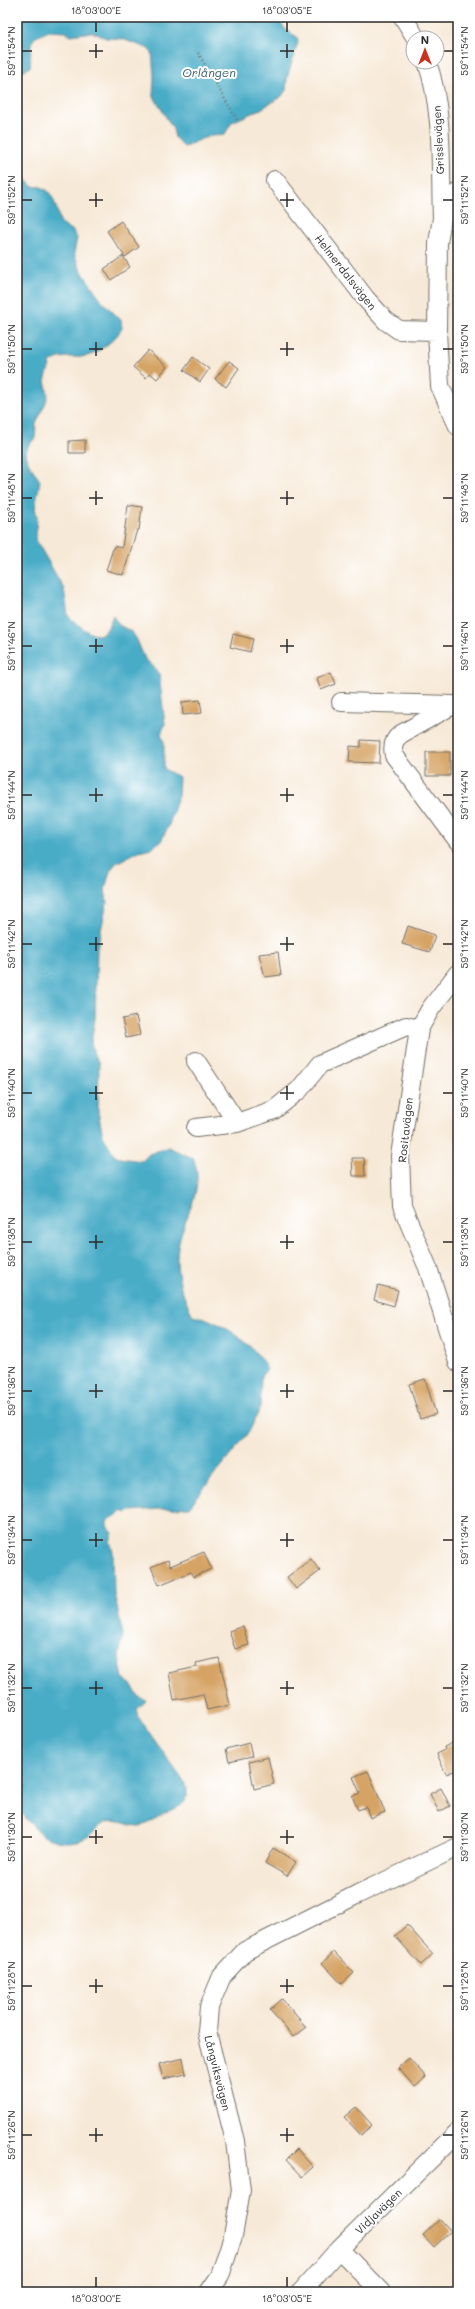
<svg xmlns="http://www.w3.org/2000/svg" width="475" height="2309" viewBox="0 0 475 2309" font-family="Mali,sans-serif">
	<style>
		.water { fill: #48acc7; stroke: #3a6c79 }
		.building { fill: #d5a364 }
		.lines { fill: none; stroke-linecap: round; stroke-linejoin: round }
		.minor-casing { stroke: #726e67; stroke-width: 20 }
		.path { stroke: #726e67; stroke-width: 2.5; stroke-dasharray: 1 3; stroke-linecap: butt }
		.minor { stroke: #fff; stroke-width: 18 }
		.ticks { fill: none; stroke: #2b2b2b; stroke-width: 1.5 }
		.labels { text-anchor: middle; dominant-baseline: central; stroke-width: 4; stroke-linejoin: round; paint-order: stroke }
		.street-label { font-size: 11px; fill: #2b2b2b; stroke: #fff }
		.water-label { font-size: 12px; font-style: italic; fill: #375f69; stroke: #fff }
		.neatline { fill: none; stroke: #2b2b2b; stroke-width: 1.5 }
		.ticks-label { font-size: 10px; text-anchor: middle; fill: #2b2b2b }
	</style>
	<rect width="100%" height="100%" fill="#fff"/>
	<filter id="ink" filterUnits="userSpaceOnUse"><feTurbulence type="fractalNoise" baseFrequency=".025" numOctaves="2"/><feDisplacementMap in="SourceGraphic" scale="8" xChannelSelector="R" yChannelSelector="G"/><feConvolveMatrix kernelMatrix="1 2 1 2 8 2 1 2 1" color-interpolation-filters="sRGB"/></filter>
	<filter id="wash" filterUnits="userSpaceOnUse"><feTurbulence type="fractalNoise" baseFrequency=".012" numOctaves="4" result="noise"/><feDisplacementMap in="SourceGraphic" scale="16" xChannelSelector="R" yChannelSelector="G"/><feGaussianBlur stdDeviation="0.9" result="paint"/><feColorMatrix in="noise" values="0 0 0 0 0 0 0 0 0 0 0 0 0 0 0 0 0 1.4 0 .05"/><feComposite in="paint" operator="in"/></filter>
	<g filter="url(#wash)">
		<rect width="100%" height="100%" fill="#f7e9d7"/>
		<path class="water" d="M17,17H276L286,30L297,37L298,42L287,78L286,90L282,96L261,109L232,122L225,134L208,136L184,147L175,138L173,129L153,95L154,76L152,53L147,48L122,39L106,38L92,32L71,35L65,32L49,31L34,38L31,45L30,67L17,74Z
			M17,162L24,172V178L33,187C54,183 56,210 61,224L72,230L77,238L74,253L80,269L102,301L121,320L122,328C118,338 97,354 87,356C74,359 62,354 51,362L45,381L48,394L46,402L36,424L35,438L28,446L26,453L28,462L40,481L35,508L37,516L36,540L64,589L68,616C76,622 93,641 104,633C108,629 111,621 113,616L119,625L132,632L137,640L145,659L154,667L159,675L165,724L161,734L164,742V769L179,777L178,796L169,825L161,841L151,848L139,851L116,863L110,871L105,889L107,903L97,948L95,1019L91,1042L94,1055L99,1063L98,1112L103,1136L116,1157L120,1158L142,1161L149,1154L168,1147L193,1158C206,1188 185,1214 179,1242C173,1268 181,1293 193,1316C198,1318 202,1316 207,1319C230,1328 257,1347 267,1370L261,1376L260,1409L249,1432L189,1507L130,1511L127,1514L123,1511L107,1521V1526L113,1533L110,1541L113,1552L114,1593L123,1635L119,1656L123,1679L132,1685L138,1696L146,1701L137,1709L139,1718L184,1782C195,1806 175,1807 160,1816C153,1820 147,1826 138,1826C128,1826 119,1819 108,1822C99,1824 96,1832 89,1836C76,1845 54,1843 42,1835C37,1831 21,1813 17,1807Z"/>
		<g id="blocks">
			<path class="building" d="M121,221L139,247L125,257L107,231Z
				M123,256L130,267L111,280L104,269Z
				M148,350L167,367L157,379L150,373L146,378L133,367Z
				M193,357L209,369L200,382L184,370Z
				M229,361L239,368L226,387L215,379Z
				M85,440V453H69V441Z
				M128,505L142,507L139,530H137L123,575L106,570L114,546L122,548Z
				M233,634L253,639L250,652L230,647Z
				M331,672L336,684L321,690L317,678Z
				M200,700L202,713L183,715L182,702Z
				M361,740L380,741L379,763L349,762L350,746L361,747Z
				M426,752H450V776H426Z
				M408,926L435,935L430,952L402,944Z
				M278,952L281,975L265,977L259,954Z
				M136,1016L140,1035L126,1038L122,1019Z
				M352,1158H364L365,1176H353Z
				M378,1285L398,1290L394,1306L374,1300Z
				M425,1379L436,1414L420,1419L409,1384Z
				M204,1552L211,1569L193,1577L191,1572L159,1585L151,1567L168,1560L170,1566Z
				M311,1559L320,1571L296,1589L287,1577Z
				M243,1626L249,1645L235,1649L229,1631Z
				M219,1658L230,1705L207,1710L203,1694L174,1700L169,1673L197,1667L196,1663Z
				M458,1740V1780L454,1771L446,1774L437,1754L445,1750L444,1747Z
				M249,1743L252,1757L229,1762L226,1749Z
				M268,1757L274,1784L254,1789L249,1762Z
				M368,1771L385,1812L370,1818L366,1807L358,1810L352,1796L360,1793L353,1777Z
				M441,1788L450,1806L439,1812L430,1794Z
				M273,1848L296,1862L287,1876L265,1863Z
				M407,1925L433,1954L421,1965L395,1936Z
				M334,1952L354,1973L342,1984L322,1963Z
				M282,1999L306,2027L293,2037L270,2010Z
				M183,2058L186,2074L163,2079L159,2064Z
				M409,2058L426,2077L415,2087L398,2068Z
				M356,2107L372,2125L361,2135L344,2117Z
				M297,2149L313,2167L302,2177L286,2160Z
				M440,2219L451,2231L434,2247L423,2235Z"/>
		</g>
	</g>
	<g filter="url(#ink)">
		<use href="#blocks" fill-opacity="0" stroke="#726e67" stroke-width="1"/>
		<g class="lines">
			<g class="minor-casing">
				<path id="minor" d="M403,17L416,38
					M427,62C444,111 440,167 442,218
					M275,180L366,299L386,321L399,330L437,331
					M458,192L442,218L438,243L437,331L440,386L458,426
					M341,702L453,705
					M453,705L401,734C393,740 392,746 394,755L458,841
					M458,973L431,1008L419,1029L400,1156L402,1206L428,1268L458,1362
					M196,1061L237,1123
					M196,1128L237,1123L274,1110L299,1090L320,1064L406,1026L419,1029
					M339,2249L381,2292
					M209,2292L220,2276L233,2236L241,2190L235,2141L207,2032L209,2007L222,1976L245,1951L358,1894L458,1847
					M301,2292L339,2249L458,2132"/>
			</g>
			<path class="path" d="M198,53L237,120"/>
			<use href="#minor" class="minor"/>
		</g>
	</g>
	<path class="ticks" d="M96,22V32M287,22V32M96,44V58M287,44V58M22,51H32M89,51H103M280,51H294M443,51H453M96,193V207M287,193V207M22,200H32M89,200H103M280,200H294M443,200H453M96,342V356M287,342V356M22,349H32M89,349H103M280,349H294M443,349H453M96,491V505M287,491V505M22,498H32M89,498H103M280,498H294M443,498H453M96,639V653M287,639V653M22,646H32M89,646H103M280,646H294M443,646H453M96,788V802M287,788V802M22,795H32M89,795H103M280,795H294M443,795H453M96,937V951M287,937V951M22,944H32M89,944H103M280,944H294M443,944H453M96,1086V1100M287,1086V1100M22,1093H32M89,1093H103M280,1093H294M443,1093H453M96,1235V1249M287,1235V1249M22,1242H32M89,1242H103M280,1242H294M443,1242H453M96,1384V1398M287,1384V1398M22,1391H32M89,1391H103M280,1391H294M443,1391H453M96,1533V1547M287,1533V1547M22,1540H32M89,1540H103M280,1540H294M443,1540H453M96,1681V1695M287,1681V1695M22,1688H32M89,1688H103M280,1688H294M443,1688H453M96,1830V1844M287,1830V1844M22,1837H32M89,1837H103M280,1837H294M443,1837H453M96,1979V1993M287,1979V1993M22,1986H32M89,1986H103M280,1986H294M443,1986H453M96,2128V2142M287,2128V2142M22,2135H32M89,2135H103M280,2135H294M443,2135H453M96,2277V2287M287,2277V2287"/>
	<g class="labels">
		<g class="street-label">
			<text transform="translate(438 140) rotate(-93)">Grisslevägen</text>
			<text transform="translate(346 272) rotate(52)">Helmerdalsvägen</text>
			<text transform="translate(405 1130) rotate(-84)">Rositavägen</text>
			<text transform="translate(218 2073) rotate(76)">Långviksvägen</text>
			<text transform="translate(378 2211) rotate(-44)">Vidjavägen</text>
		</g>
		<g class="water-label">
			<text x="209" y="72">Orlången</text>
		</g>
	</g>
	<rect width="475" height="2309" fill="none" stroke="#fff" stroke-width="44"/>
	<g transform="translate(425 50)"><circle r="19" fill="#ffffff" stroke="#aaaaaa"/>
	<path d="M0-3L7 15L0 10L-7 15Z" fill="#c8321e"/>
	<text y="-6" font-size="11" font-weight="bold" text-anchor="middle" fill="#2b2b2b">N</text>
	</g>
	<rect x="22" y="22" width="431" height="2265" class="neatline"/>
	<g class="ticks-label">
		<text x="96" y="14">18°03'00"E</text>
		<text x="287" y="14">18°03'05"E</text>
		<text transform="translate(11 51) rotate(-90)" y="4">59°11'54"N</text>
		<text transform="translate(464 51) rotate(-90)" y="4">59°11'54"N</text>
		<text transform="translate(11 200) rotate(-90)" y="4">59°11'52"N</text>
		<text transform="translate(464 200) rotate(-90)" y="4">59°11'52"N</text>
		<text transform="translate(11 349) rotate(-90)" y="4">59°11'50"N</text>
		<text transform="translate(464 349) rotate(-90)" y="4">59°11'50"N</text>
		<text transform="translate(11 498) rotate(-90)" y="4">59°11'48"N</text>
		<text transform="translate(464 498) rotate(-90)" y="4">59°11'48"N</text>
		<text transform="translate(11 646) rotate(-90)" y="4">59°11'46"N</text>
		<text transform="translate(464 646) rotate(-90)" y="4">59°11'46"N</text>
		<text transform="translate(11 795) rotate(-90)" y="4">59°11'44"N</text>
		<text transform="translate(464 795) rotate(-90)" y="4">59°11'44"N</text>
		<text transform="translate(11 944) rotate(-90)" y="4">59°11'42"N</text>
		<text transform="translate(464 944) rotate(-90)" y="4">59°11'42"N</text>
		<text transform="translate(11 1093) rotate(-90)" y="4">59°11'40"N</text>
		<text transform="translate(464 1093) rotate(-90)" y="4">59°11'40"N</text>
		<text transform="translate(11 1242) rotate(-90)" y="4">59°11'38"N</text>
		<text transform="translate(464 1242) rotate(-90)" y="4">59°11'38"N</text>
		<text transform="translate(11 1391) rotate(-90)" y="4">59°11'36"N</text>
		<text transform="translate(464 1391) rotate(-90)" y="4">59°11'36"N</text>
		<text transform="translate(11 1540) rotate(-90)" y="4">59°11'34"N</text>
		<text transform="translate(464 1540) rotate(-90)" y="4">59°11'34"N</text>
		<text transform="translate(11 1688) rotate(-90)" y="4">59°11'32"N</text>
		<text transform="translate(464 1688) rotate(-90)" y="4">59°11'32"N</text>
		<text transform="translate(11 1837) rotate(-90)" y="4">59°11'30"N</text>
		<text transform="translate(464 1837) rotate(-90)" y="4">59°11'30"N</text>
		<text transform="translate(11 1986) rotate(-90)" y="4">59°11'28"N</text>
		<text transform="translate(464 1986) rotate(-90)" y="4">59°11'28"N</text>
		<text transform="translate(11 2135) rotate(-90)" y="4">59°11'26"N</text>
		<text transform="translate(464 2135) rotate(-90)" y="4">59°11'26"N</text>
		<text x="96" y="2302">18°03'00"E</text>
		<text x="287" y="2302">18°03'05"E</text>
	</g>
</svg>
